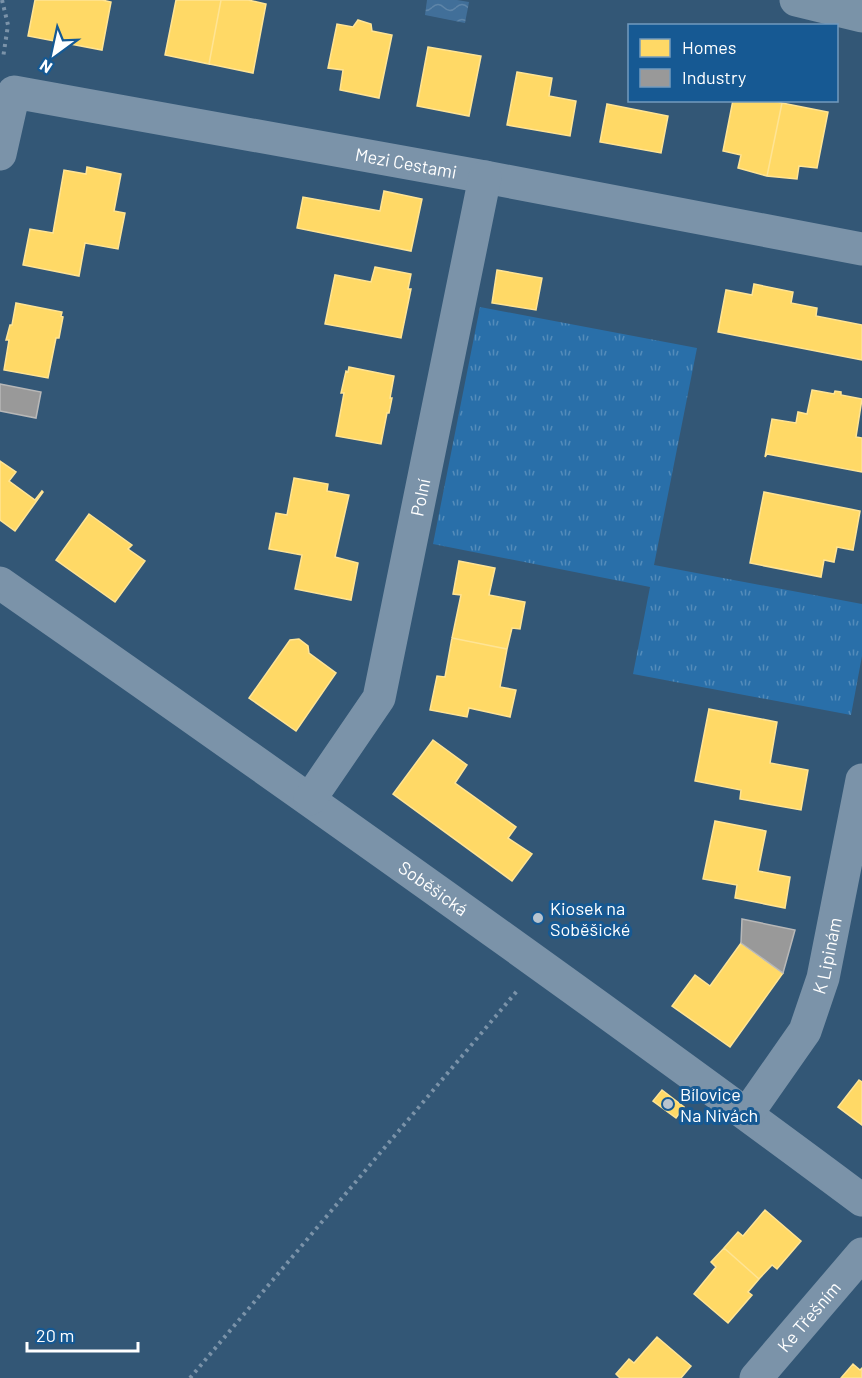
<svg xmlns="http://www.w3.org/2000/svg" width="862" height="1378" viewBox="0 0 862 1378" font-family="Barlow,sans-serif">
	<style>
		.grass { fill: url(#grass-tufts) }
		.water { fill: url(#water-waves) }
		.homes { fill: #ffd966; stroke: #ffe494; stroke-width: 1.5 }
		.industry { fill: #999; stroke: #b8b8b8; stroke-width: 1.5 }
		.lines { fill: none; stroke-linecap: round; stroke-linejoin: round }
		.path { stroke: #7b93a9; stroke-width: 4; stroke-dasharray: 3 4.5; stroke-linecap: butt }
		.minor { stroke: #7b93a9; stroke-width: 33 }
		.major { stroke: #7a93a8; stroke-width: 33 }
		.poi-dot { fill: #b8c4cf; stroke: #165993; stroke-width: 2 }
		.labels { text-anchor: middle; dominant-baseline: central; stroke-width: 6; stroke-linejoin: round; paint-order: stroke }
		.street-label { font-size: 18px; fill: #fff; stroke: #165993 }
		.poi-label { font-size: 18px; fill: #fff; stroke: #165993; text-anchor: start }
	</style>
	<defs>
		<pattern id="grass-tufts" width="24" height="20" patternUnits="userSpaceOnUse" patternTransform="scale(1.5)"><rect width="24" height="20" fill="#296fa9"/><path d="M3 7l-1-3M5 7V3M7 7l1-3M15 17l-1-3M17 17v-4M19 17l1-3" fill="none" stroke="#548cba"/></pattern>
		<pattern id="water-waves" width="16" height="10" patternUnits="userSpaceOnUse" patternTransform="scale(1.5)"><rect width="16" height="10" fill="#416f99"/><path d="M0 5q4-4 8 0t8 0" fill="none" stroke="#5e85a8"/></pattern>
	</defs>
	<rect width="100%" height="100%" fill="#335776"/>
	<path class="grass" d="M480,307L697,348L654,565L862,604V656L851,715L633,674L650,587L433,544Z"/>
	<path class="water" d="M427,0H457L469,2L465,23L425,15Z"/>
	<path class="homes" d="M35,0H102L111,2L102,50L28,36Z
		M176,0H221L209,64L165,55Z
		M221,0H248L266,4L253,73L209,64Z
		M358,20L371,24L372,31L392,35L379,98L340,90L343,70L328,68L337,24L353,27Z
		M428,47L481,56L469,116L417,106Z
		M517,72L552,78L549,96L576,101L570,136L507,125Z
		M733,100H768L782,103L767,176L738,168L741,155L723,151Z
		M782,103L828,112L817,168L799,166L797,179L767,176Z
		M607,104L668,116L661,153L600,142Z
		M87,167L121,174L114,211L125,213L118,249L85,243L79,276L23,265L30,229L53,233L64,170L86,174Z
		M384,191L422,199L411,251L297,228L303,197L380,211Z
		M375,267L411,274L408,289H411L401,338L325,324L335,275L371,282Z
		M497,270L542,278L536,310L492,303Z
		M754,284L793,292L791,303L817,308L816,316L862,325V360L718,332L726,290L752,295Z
		M16,303L62,312L61,316L63,317L59,338H56L48,378L4,370L9,340H6L10,325H12Z
		M349,367L394,376L390,398H392L389,413H387L381,444L336,436L344,393H341L346,371L348,372Z
		M812,390L834,394L835,391L841,392V395L862,399L856,437L862,438V472L767,454L765,457L772,419L796,423L798,412L807,414Z
		M0,461L16,472L9,481L35,500L42,491L43,492L15,531L0,520Z
		M294,478L328,484L327,491L349,495L335,557L358,563L351,600L295,589L302,555L269,549L276,513L287,515Z
		M764,492L860,511L853,550L837,547L834,562L824,560L821,577L750,563Z
		M89,514L132,545L128,549L145,561L115,602L56,560Z
		M459,561L495,568L489,595L525,602L520,629L512,628L507,649L452,638L461,595L453,594Z
		M452,638L507,649L500,687L516,690L510,717L469,708L467,717L430,710L437,676L445,677Z
		M299,639L308,646L309,653L336,673L296,731L249,698L290,640Z
		M709,709L777,722L770,763L808,770L801,810L740,799L741,790L695,781Z
		M433,740L467,765L455,783L516,827L508,838L532,854L512,881L393,794Z
		M715,821L766,831L758,871L790,877L785,908L735,898L737,885L703,879Z
		M741,943L783,973L730,1047L672,1006L695,975L710,986Z
		M859,1080L862,1082V1125L838,1107Z
		M662,1090L684,1107L676,1118L653,1101Z
		M765,1210L801,1241L777,1269L772,1265L759,1279L724,1248L738,1232L743,1236Z
		M724,1248L759,1279L748,1292L752,1295L728,1323L694,1294L716,1267L711,1262Z
		M657,1337L691,1366L681,1378H620L616,1374L629,1359L634,1363Z
		M853,1364L860,1370L862,1368V1378H841Z"/>
	<path class="industry" d="M0,384L41,392L36,418L0,411Z
		M742,919L795,930L783,973L741,943Z"/>
	<g class="lines">
		<path class="path" d="M2,0L8,25L3,58
			M190,1378L517,991"/>
		<g class="minor">
			<path id="s1" d="M0,154L14,92L485,177L862,249"/>
			<path id="s2" d="M0,583C290,785 579,989 862,1200"/>
			<path id="s3" d="M310,799L379,698L485,177"/>
			<path id="s4" d="M747,1114L805,1031L823,978L862,780"/>
			<path id="s5" d="M756,1378L862,1254"/>
		</g>
		<path class="major" d="M796,0L862,16"/>
	</g>
	<g class="poi-dot">
		<circle cx="538" cy="918" r="6"/>
		<circle cx="668" cy="1104" r="6"/>
	</g>
	<g class="labels">
		<g class="street-label">
			<text stroke="none"><textPath href="#s1" startOffset="462">Mezi Cestami</textPath></text>
			<text stroke="none"><textPath href="#s3" startOffset="327">Polní</textPath></text>
			<text stroke="none"><textPath href="#s2" startOffset="530">Soběšická</textPath></text>
			<text stroke="none"><textPath href="#s4" startOffset="180">K Lipinám</textPath></text>
			<text stroke="none"><textPath href="#s5" startOffset="81">Ke Třešním</textPath></text>
		</g>
		<g class="poi-label">
			<text x="550" y="908">Kiosek na<tspan x="550" dy="21">Soběšické</tspan></text>
			<text x="680" y="1094">Bílovice<tspan x="680" dy="21">Na Nivách</tspan></text>
		</g>
	</g>
	<rect x="628" y="24" width="210" height="78" fill="#165993" stroke="#739bbe" stroke-width="1.5"/>
	<rect x="640" y="39" width="30" height="18" fill="#ffd966" stroke="#739bbe" stroke-width="1.5"/>
	<text x="682" y="54" font-size="18" fill="#ffffff">Homes</text>
	<rect x="640" y="69" width="30" height="18" fill="#999999" stroke="#739bbe" stroke-width="1.5"/>
	<text x="682" y="84" font-size="18" fill="#ffffff">Industry</text>
	<g transform="translate(54 54) rotate(213)" stroke="#165993" stroke-width="4.5" paint-order="stroke">
	<path d="M0-4.5L10 22L0 15L-10 22Z" fill="#ffffff"/>
	<text y="-9" font-size="16" font-weight="bold" text-anchor="middle" fill="#ffffff">N</text>
	</g>
	<path d="M27 1342v9h111v-9" fill="none" stroke="#ffffff" stroke-width="3"/>
	<text x="36" y="1342" font-size="18" fill="#ffffff" stroke="#165993" stroke-width="4.5" paint-order="stroke">20 m</text>
</svg>
